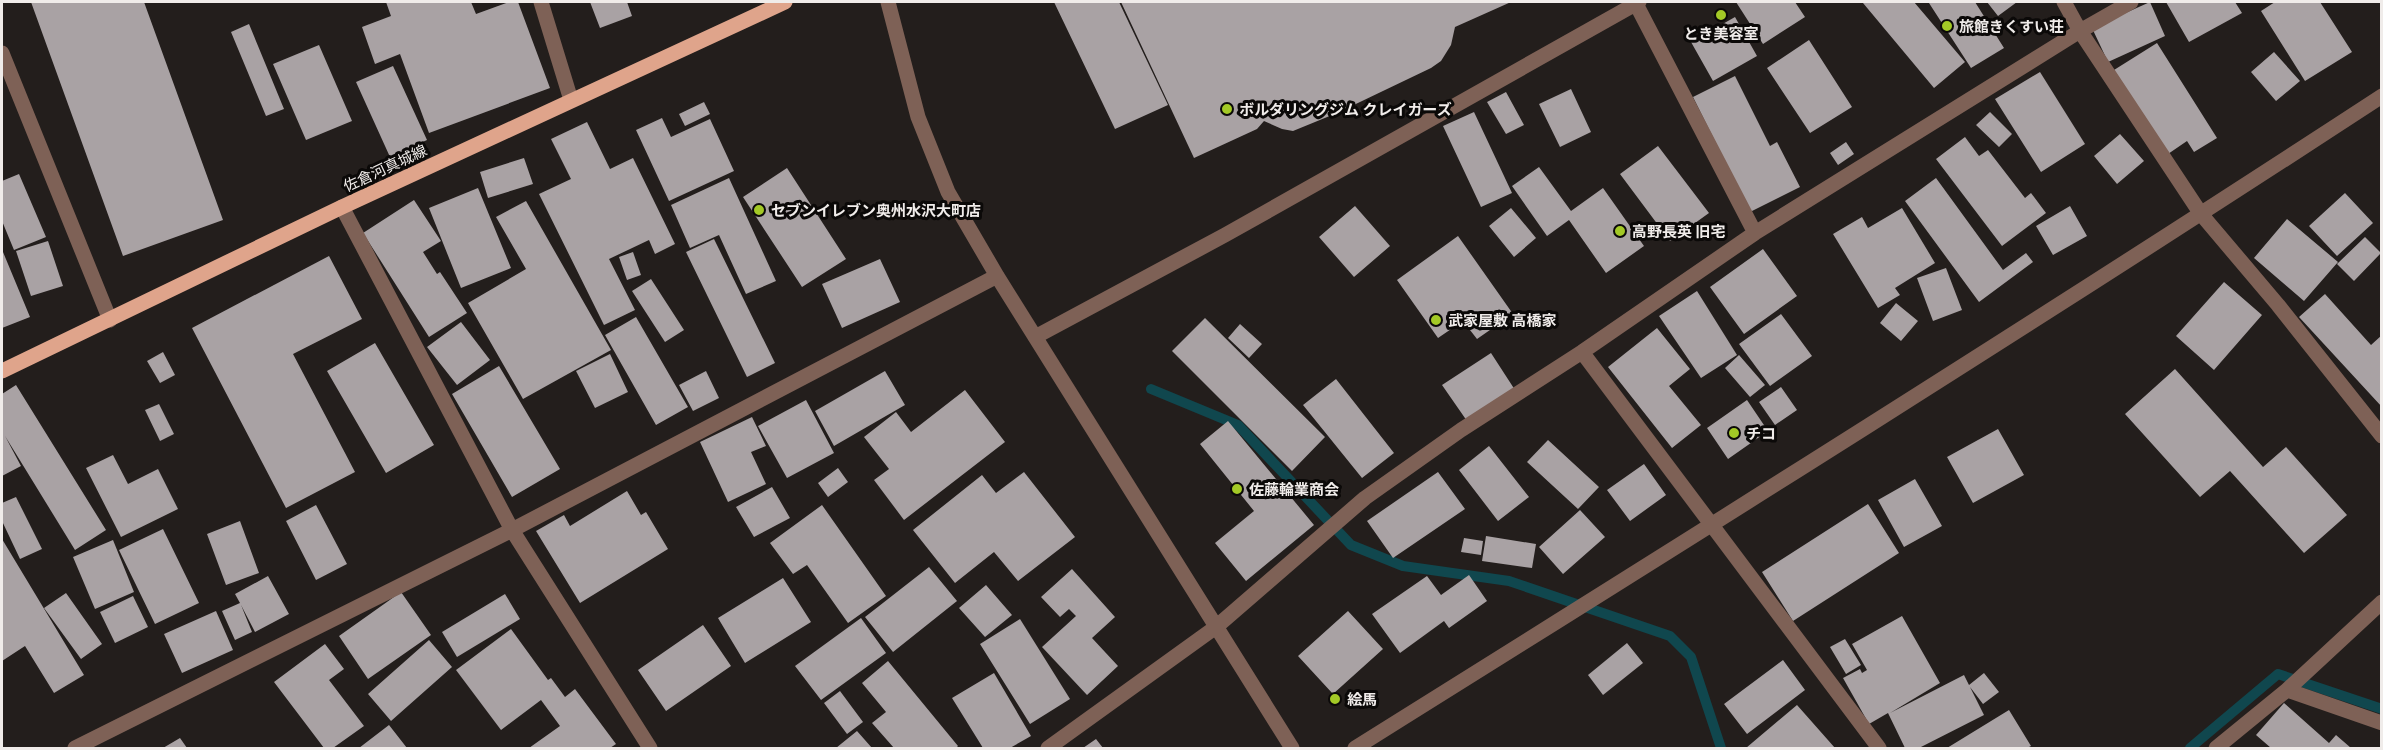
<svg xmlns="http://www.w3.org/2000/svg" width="2383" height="750" viewBox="0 0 2383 750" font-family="Ubuntu,'Noto Sans JP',sans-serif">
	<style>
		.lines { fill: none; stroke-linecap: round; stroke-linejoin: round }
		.stream { stroke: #10474e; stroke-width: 10 }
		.building { fill: #a9a2a4 }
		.minor { stroke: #7e6156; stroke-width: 15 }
		.major { stroke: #dfa48b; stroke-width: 15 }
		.poi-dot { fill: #a3c926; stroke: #0b0908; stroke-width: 2 }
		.labels { text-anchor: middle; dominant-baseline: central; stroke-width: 6; stroke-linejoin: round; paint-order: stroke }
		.poi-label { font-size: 15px; font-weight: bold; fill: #f0ecea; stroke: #0b0908; text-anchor: start }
		.street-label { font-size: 15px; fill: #f0ecea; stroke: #0b0908 }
	</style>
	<rect width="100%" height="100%" fill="#231e1c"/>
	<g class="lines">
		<path class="stream" d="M1151,389L1238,425L1351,545L1403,566L1509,581L1670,636L1691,657L1721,748
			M2190,748L2278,674L2382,709"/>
	</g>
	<path class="building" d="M31,2H144L223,220L123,256Z
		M386,2H471L476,14L509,2H518L550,88L429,133L400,54L375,64L362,27L391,16Z
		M590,2H627L632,16L600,28Z
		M1054,2H1119L1168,105L1115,129Z
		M1121,2H1511L1455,27L1451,45L1441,61L1431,68L1337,113L1293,131L1282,129L1264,121L1257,129L1194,158Z
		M1736,2H1795L1805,17L1763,44Z
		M1865,2H1914L1965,62L1934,88L1863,3Z
		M1931,2H1975L2004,48L1971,68L1929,3Z
		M1987,2H2017L1998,16Z
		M2150,2L2165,36L2108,62L2092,28Z
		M2166,2H2235L2242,13L2189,42Z
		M2275,2H2320L2352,52L2305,81L2261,11Z
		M1735,17L1757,56L1713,81L1691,42Z
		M249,24L284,109L266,116L231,32Z
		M1809,40L1852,107L1810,133L1767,68Z
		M2157,43L2217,138L2194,152L2187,141L2168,154L2114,70Z
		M319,45L352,121L306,140L273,64Z
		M2274,52L2300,81L2276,101L2251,72Z
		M393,66L427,140L390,157L356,82Z
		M2040,72L2085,144L2041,172L1995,99Z
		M1735,76L1770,146L1777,142L1800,187L1750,212L1693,97Z
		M1571,89L1591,132L1560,147L1539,104Z
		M1506,92L1524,125L1506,134L1487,102Z
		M704,102L710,114L685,126L679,114Z
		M1474,112L1512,193L1481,207L1443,126Z
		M1990,112L2012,134L1999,147L1976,125Z
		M662,118L671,137L710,119L734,171L669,201L636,130Z
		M587,122L610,169L633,158L675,244L655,254L649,240L609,259L635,310L604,325L539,194L571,179L551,139Z
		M2120,134L2144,161L2117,184L2094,156Z
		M1965,137L1979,156L1988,150L2025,198L2031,193L2046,213L2002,246L1936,159Z
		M1846,142L1854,154L1838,165L1830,153Z
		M1658,146L1709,213L1670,241L1620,174Z
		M524,158L533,184L488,198L480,172Z
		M1539,167L1571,211L1603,188L1644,246L1606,273L1569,220L1547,236L1512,186Z
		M787,168L846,259L802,287L743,197Z
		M19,174L46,237L14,250L2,221V181Z
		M729,178L776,281L746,294L719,235L690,248L671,205Z
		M1936,178L2003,270L2026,253L2033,262L1979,302L1905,201Z
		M478,188L511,268L461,288L429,208Z
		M2345,193L2373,223L2337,256L2309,226Z
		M414,200L441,241L423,252L437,274L440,272L467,313L429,337L363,233Z
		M526,201L611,350L523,399L468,303L526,269L496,217Z
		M1355,206L1390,246L1354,277L1319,237Z
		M2070,206L2087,236L2053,255L2036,226Z
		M1511,208L1536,238L1514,257L1489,226Z
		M1902,208L1935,263L1895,288L1900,295L1878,308L1833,234L1862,217L1868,228Z
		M2287,219L2338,262L2304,301L2254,258Z
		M1458,236L1513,314L1477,339L1463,321L1438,338L1397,280Z
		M2365,237L2381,253L2354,281L2337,264Z
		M714,239L775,363L747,377L686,252Z
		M48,241L63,286L31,296L16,251Z
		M1763,249L1797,296L1744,334L1710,287Z
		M3,252L30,317L2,328V253Z
		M633,252L641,275L627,280L619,257Z
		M329,256L362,319L293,354L355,472L286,508L192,328Z
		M880,259L900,302L842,328L822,284Z
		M1946,268L1962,310L1933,321L1917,278Z
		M651,279L684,330L665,342L632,291Z
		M2224,282L2262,315L2214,370L2176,336Z
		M1697,291L1737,355L1701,378L1659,316Z
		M2325,294L2371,345L2382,335V407L2299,317Z
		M1896,303L1918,321L1901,341L1880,323Z
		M1781,314L1812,356L1770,386L1739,344Z
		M636,317L688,407L656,425L605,335Z
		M1205,318L1325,437L1292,471L1172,351Z
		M461,322L490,360L457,385L427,347Z
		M1240,324L1262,344L1249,358L1228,338Z
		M1657,328L1690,369L1669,386L1701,425L1672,448L1608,367Z
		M375,343L434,445L386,473L327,371Z
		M163,352L175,375L160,383L147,361Z
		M1491,353L1515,390L1467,421L1442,385Z
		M610,354L628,392L595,408L576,371Z
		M1739,355L1765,385L1750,397L1725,368Z
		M499,366L560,469L512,497L452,394Z
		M2175,369L2263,467L2286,447L2347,515L2304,553L2230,471L2200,497L2125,414Z
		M706,371L719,398L693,411L679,385Z
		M885,371L905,405L834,446L815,411Z
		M1336,379L1394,453L1362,478L1303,405Z
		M16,385L106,530L75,550L5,436L21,466L2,476V394Z
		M1781,387L1797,410L1775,425L1759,402Z
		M965,390L1005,442L904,520L874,480L889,469L864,437L896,412L911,432Z
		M806,400L834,453L787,478L758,426Z
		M1747,400L1768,431L1728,459L1707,428Z
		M159,404L174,434L160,441L145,410Z
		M752,417L766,446L751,452L766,484L728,502L700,442Z
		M1228,421L1314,525L1246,581L1215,543L1254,511L1200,444Z
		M1998,429L2024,475L1973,503L1947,457Z
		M1548,440L1599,487L1578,509L1527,462Z
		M1489,446L1529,497L1498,521L1459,470Z
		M113,455L128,484L158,469L178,509L121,537L86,468Z
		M1644,464L1666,495L1630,521L1607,490Z
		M838,468L848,482L828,497L818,483Z
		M1024,472L1075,537L1018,581L994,552L955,583L913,530L982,475L996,493Z
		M1438,472L1465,509L1393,558L1367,521Z
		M1915,479L1942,526L1904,547L1878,500Z
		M772,487L790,518L754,537L736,507Z
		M627,491L641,515L646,512L668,549L580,603L536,531L564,515L570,526Z
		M16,497L42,549L20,559L2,521V503Z
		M1868,504L1899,553L1793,621L1762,572Z
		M316,505L347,564L316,580L286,521Z
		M822,505L886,596L848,623L807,565L793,574L770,543Z
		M1580,510L1605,537L1563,574L1539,547Z
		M240,521L259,573L226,585L207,534Z
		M163,529L199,603L155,624L119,550Z
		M1486,536L1536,544L1532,568L1482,561Z
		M1464,538L1483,541L1481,555L1461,552Z
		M2,539L84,675L54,693L25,646L2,661Z
		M113,540L134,592L95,609L73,557Z
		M929,567L957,601L893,652L865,617Z
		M1072,569L1115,617L1092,638L1118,666L1087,695L1042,647L1076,616L1069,609L1060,617L1041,597Z
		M1469,575L1487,601L1449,628L1444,621L1400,653L1372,614L1427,576L1441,595Z
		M268,576L289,614L255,632L241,605L252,632L235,640L222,611L240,603L235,594Z
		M783,578L811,622L745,663L718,618Z
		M986,585L1012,615L985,637L959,608Z
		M401,592L431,635L368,679L339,636Z
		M66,593L102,644L81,659L44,608Z
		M505,594L520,619L457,657L442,632Z
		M133,596L148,627L115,643L100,612Z
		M216,611L233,650L182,673L164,634Z
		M1348,611L1383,649L1333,694L1298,656Z
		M1902,616L1940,683L1890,713L1964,675L1969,685L1984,673L1999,692L1983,704L1970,687L1984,715L1919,748H1905L1888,713L1869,724L1843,678L1860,669L1862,673L1867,670L1852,644Z
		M861,618L886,653L821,700L795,666Z
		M1020,619L1070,699L1030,724L980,644Z
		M703,625L731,666L666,711L638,670Z
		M511,629L548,680L551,678L565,697L575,689L616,744L610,748H529L560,726L541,700L501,730L456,670Z
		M1845,639L1861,665L1846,674L1830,647Z
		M429,640L452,667L391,721L368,694Z
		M1627,643L1643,663L1603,695L1588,675Z
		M325,644L344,669L329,680L364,726L333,748H324L274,682Z
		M1783,660L1805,690L1747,734L1724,704Z
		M888,661L958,746L956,748H894L872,723L886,712L862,683Z
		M994,673L1031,736L1010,748H983L952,698Z
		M840,691L863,722L847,734L824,703Z
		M2284,703L2329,743L2336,735L2351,748H2271L2256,735Z
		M1797,705L1835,748H1746Z
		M2009,710L2031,746L2027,748H1947Z
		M389,725L407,748H359Z
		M857,731L872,748H836Z
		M180,738L187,748H163Z
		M1096,739L1103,748H1083Z"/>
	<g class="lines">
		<path class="minor" d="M541,2L571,100
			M888,2L918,117L948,192L997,276L1292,748
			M1635,2L1755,233
			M2064,2L2080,31L2201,214L2278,305L2382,436
			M2,53L110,320
			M342,207L512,530L650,748
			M1035,337L1225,235L1639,2
			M1582,352L1879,748
			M2287,690L2382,602
			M75,748L512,530L997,276
			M1048,748L1216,627L1365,498L1461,430L1582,352L1755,233L2080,31L2131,2
			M1355,748C1699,533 2042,318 2382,96
			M2216,748L2287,690L2382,723"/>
		<path class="major" d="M2,371L342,207L785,2"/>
	</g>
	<g class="poi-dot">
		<circle cx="1721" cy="15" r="6"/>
		<circle cx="1947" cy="26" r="6"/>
		<circle cx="1227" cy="109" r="6"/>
		<circle cx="759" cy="210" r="6"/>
		<circle cx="1620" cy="231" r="6"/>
		<circle cx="1436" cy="320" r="6"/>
		<circle cx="1734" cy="433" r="6"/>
		<circle cx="1237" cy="489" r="6"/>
		<circle cx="1335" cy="699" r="6"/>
	</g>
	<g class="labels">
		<g class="poi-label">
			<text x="1959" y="26">旅館きくすい荘</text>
			<text x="1721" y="33" text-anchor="middle">とき美容室</text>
			<text x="1239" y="109">ボルダリングジム クレイガーズ</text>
			<text x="771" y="210">セブンイレブン奥州水沢大町店</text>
			<text x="1632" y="231">高野長英 旧宅</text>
			<text x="1448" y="320">武家屋敷 高橋家</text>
			<text x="1746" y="433">チコ</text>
			<text x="1249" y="489">佐藤輪業商会</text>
			<text x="1347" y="699">絵馬</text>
		</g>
		<g class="street-label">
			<text transform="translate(385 168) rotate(-25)">佐倉河真城線</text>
		</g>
	</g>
	<rect width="2383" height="750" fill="none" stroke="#f0ecea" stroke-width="6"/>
</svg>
